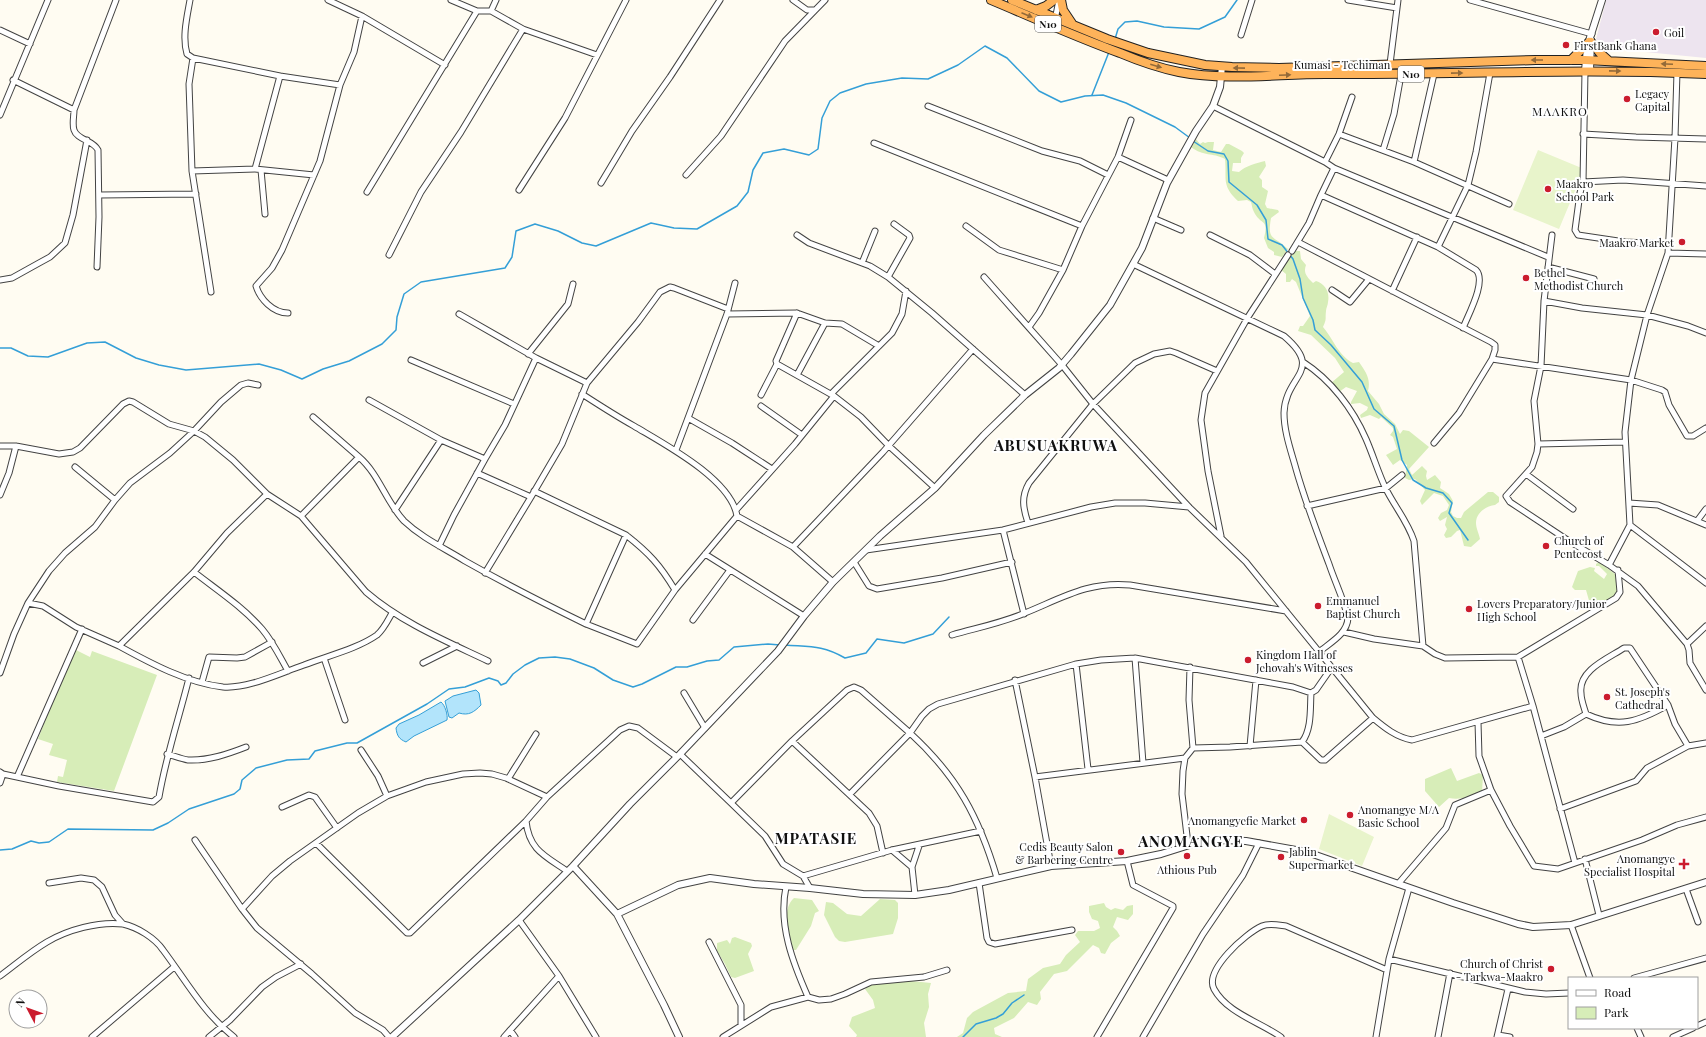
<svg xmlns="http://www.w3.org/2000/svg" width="1706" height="1037" viewBox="0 0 1706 1037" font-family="'Playfair Display',serif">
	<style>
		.industrial { fill: #ede4ef }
		.green { fill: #d7edb8 }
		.pitch { fill: #e8f4cb }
		.water { fill: #b2e4fb; stroke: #349fd7 }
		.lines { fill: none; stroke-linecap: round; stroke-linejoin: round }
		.stream { stroke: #349fd7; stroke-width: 1.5 }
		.minor-casing { stroke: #434343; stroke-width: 7 }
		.tertiary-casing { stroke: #434343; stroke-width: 8 }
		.trunk-casing { stroke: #212121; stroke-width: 10 }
		.minor { stroke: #fff; stroke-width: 5 }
		.tertiary { stroke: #fff; stroke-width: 6 }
		.trunk { stroke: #feb35a; stroke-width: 8 }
		.oneway { fill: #936a39 }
		.poi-dot { fill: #cb1c2e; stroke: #fff; stroke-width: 1.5 }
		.labels { text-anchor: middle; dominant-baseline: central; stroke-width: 4; stroke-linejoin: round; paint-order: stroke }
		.shield { fill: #fff; stroke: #585858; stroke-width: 1 }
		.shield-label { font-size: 10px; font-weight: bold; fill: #101010 }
		.poi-label { font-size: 11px; fill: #101010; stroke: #fff; text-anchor: start }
		.street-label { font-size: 11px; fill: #101010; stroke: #fff }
		.neighbourhood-label { font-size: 12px; letter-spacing: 1px; fill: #101010; stroke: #fff }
		.district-label { font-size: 15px; font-weight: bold; letter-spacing: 1px; fill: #101010; stroke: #fff }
	</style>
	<rect width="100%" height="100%" fill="#fffcf2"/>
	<path class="industrial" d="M1605,0H1706V58L1605,48L1596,39L1606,1Z"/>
	<path class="green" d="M1196,139L1200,144L1203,142L1205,143L1208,142H1214L1213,150L1221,152L1226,144H1229L1242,151L1244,153L1241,158V163H1233L1232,171L1239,172C1245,166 1257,163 1265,161L1266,166L1259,177L1262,180V187L1268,191L1265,204L1267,208L1278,210L1279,212L1271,218C1267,241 1273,235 1288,249L1282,257L1274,255V252L1268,248L1264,238C1269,218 1261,226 1254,212C1252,209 1252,205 1251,202L1247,200L1238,201C1221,185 1227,179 1225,159C1212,152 1204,157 1191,147Z
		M1295,251H1300L1301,259L1306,265C1303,273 1307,277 1313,283L1316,281C1325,284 1330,292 1328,302C1328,305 1326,308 1326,311C1325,320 1327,318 1323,327C1334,340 1338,355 1353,363L1359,362C1366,372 1371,379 1368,391L1379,404L1384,414L1395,424L1400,434L1403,430L1409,431L1429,447L1409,469L1412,475L1422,466L1427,471L1426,476L1427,480L1435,475L1441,482L1440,488L1449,494L1453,501L1451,512L1453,516L1457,518H1461L1464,512L1488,492H1493L1499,497V502L1495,505C1487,506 1476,512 1476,523C1476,528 1479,534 1480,539L1471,547L1464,546L1460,530L1457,531L1451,537L1446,538L1444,535L1447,529L1445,525L1447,517L1440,521L1438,518L1441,513L1447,510L1449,505L1443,496L1434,493L1422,505L1420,501L1425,490L1415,479L1409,480L1405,478L1407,465L1400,460L1393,465L1386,455L1397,449L1393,437L1390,435L1393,431V428L1381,417L1379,419L1370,415L1361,418L1360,415L1367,410L1368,407L1360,403L1351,404V402L1357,391L1346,387L1339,392L1331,383L1344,372L1335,358L1311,335L1298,331L1300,326H1303L1310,316L1296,282L1292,279L1290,282H1286V274L1280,269Z
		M1599,562L1615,574L1618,591L1610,601L1592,611L1586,590H1575L1572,587L1578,571L1590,567L1595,568L1594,571L1604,579L1607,574L1599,566H1596V564Z
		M76,650L90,657L92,651L157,675L114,791L57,782L58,776L63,777L67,760L49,755L53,744L38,739L61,680Z
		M1451,768L1457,781L1479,773L1483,775L1482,792C1472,797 1460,800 1449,798L1439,807L1425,791V779Z
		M794,898L812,900L819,911L815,913L811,926L796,950H791L789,945C788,932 782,908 794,898Z
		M880,899L895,900L898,903V918L893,934L845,942L839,941L835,937L824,915L826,902L833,903L847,914L861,916Z
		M1104,903L1106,907L1111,910L1115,908L1123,910L1127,906L1133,905V914L1128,920L1117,917L1113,927L1117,931L1120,936L1111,943L1105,954L1101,953L1099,948L1093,945L1067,971L1054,974L1040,992L1041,999L1037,1005L1028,1002L1014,1018L994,1028L995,1034L1002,1037H957L963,1033L967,1018L973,1012L1008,993L1026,991L1028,979L1043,968L1060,964L1066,955L1080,942L1075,935L1078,931H1094L1100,928L1098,921L1092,919L1089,912V906Z
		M735,937L751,943L752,946L748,954L754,971L735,978L731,977L725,964L717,951V943L727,940L730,944L732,938Z
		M901,980L931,983L928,994L929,1007L924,1023L926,1037H856L857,1035L849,1026L852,1017L875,1008L873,1000L865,989L872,983Z"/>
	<path class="pitch" d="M1538,150L1584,169L1559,229L1513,210Z
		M1329,814L1374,837L1362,866L1319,849Z"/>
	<path class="water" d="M476,690L479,693L481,705C474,712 469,716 459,713L452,718L449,717L445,701L453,696Z
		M441,702C445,705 448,715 447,720L414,736L406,742C399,739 397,736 396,728L399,724L419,715Z"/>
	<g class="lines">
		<path class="stream" d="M1115,39L1118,29L1125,22L1137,21L1164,27L1199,29L1225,17L1237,0
			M1092,95L1109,52
			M1193,141L1208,151L1224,154L1228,161L1229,182L1257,205L1266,220L1268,239L1282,245L1293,259L1300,279L1303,298L1313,320L1315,330L1331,345L1362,382L1374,409L1394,426L1402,460L1413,480L1426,488L1443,493L1452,503L1449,513L1468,540
			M0,348H11L28,356L48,357L87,343L105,342L136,358L159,365L186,370L259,364L281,370L302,379L323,369L349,361L382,344L396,330L397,317L404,294L421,282L505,268L512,257L516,231L535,224L558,231L582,243L596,246L651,223L674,228L697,229L737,206L748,192L753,170L763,153L784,149L809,155L818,149L822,118L830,101L840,93L866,84L902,78L928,79L958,65L985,46L1007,58L1039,91L1061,102L1085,96L1103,95L1126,103L1175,127L1190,138
			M785,645C810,647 822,645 845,658L866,653L877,639L904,643L933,634L949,617
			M0,850L12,849L31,841L39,843L49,842L68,829L153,830L168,823L189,809L234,794L240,789L242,780L256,768L287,760L309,759L315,751L347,743H357L427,704L449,689L465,687L489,678L498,681L501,685L506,683L513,674L525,665L539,658L555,657L570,659L594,668L613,680L633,687L642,684L676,667H687L707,661L719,660L734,647L768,644L780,645
			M963,1037L976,1024L996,1018L1003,1014L1012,1003L1024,995"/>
		<g class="minor-casing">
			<path id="minor" d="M190,0C187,17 182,37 187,54L193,58L280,76L340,85
				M328,0L362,16L445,65
				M451,0L477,11
				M793,0L807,10H815
				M1348,0L1397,8
				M1470,0L1592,34
				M491,11L496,0
				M1055,20L1059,0
				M0,30L30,44
				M1241,35L1252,0
				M193,58L189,84L192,171L211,292
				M1390,64L1398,0
				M1677,72L1675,138L1668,253L1647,315L1631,380L1625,432L1630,525L1609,565L1638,586L1687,644L1689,650L1690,663L1706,690
				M13,80L74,110
				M928,106L1042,151L1080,161L1108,175
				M1213,106L1325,162L1334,168L1548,257
				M0,115L48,0
				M1339,134L1414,162L1509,204
				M1583,134L1636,137L1706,139
				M874,143L1082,226
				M1383,150L1394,114L1401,75
				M1118,157L1168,180
				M1325,162L1339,134L1352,97
				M1414,162L1434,74
				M1334,168L1321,195L1438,247L1468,185L1476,152L1490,73
				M255,169L280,76
				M261,170L265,214
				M192,171L255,169L314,175
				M686,175L721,136L785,41L825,0
				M1583,182L1585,71
				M601,183L632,131L670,77L720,0
				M519,190L565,118L626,0
				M367,192L477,11H491L523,29L597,55
				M99,195L196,194
				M1153,218L1181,230
				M966,226L999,250L1063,270
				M797,235L809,243L870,266L888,277L932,313L1025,395
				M1210,235L1250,255L1275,274
				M1552,235L1544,301L1541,366L1534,401L1538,444L1537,452L1532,467L1506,496L1510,502L1569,541L1609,565
				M1298,242L1491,342L1495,345V350L1492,359L1459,413L1434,443
				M1669,244L1625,242L1578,235L1575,230L1580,193L1583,182L1623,180L1706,186
				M1438,247L1476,270C1487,281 1468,315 1463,328
				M1292,251L1309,223L1321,195
				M1668,253L1706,254
				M389,255L421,192L461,132L523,29
				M862,263L875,231
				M1133,264L1284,336C1325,371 1285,375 1284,413C1284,432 1291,451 1296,469C1305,501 1317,532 1329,564C1335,582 1344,600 1348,618C1347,634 1331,642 1319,652
				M97,267L99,217L98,150C93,140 77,140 74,130C72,124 74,116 74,110L116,0
				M1548,267L1594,279
				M888,277L910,238L909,235L894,224
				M984,277L1062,365L1093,404L1189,507L1246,562L1373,718C1385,728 1396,737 1412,740L1533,706
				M0,280L12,278L39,263L50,257L65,243L73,215L87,140
				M1332,290L1350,302L1369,279
				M1392,291L1417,237
				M1544,301L1582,308L1647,315L1688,326L1706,333
				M288,313C273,313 260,299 256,286L272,268L282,250L320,161L340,85L354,52L362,16
				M797,313L825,323L842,324L879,346
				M459,314L536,358
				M727,314L797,313L776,361L777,364L834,396L861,417L889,446L935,488
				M1029,327L1039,313L1063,270L1082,226L1118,157L1131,120
				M528,354L568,304L573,284
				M1492,359L1631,380L1662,390L1665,392L1669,405L1687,436H1693L1706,428
				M411,360L514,404
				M1303,362C1331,380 1353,409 1366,439C1373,455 1378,472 1385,487C1394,506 1407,520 1414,541L1423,646
				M797,375L825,323
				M587,383L638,322L660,292L670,287L674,288L728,309
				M582,394C599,405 616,416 634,426C664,444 731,479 737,516L675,590
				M831,394L892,333L902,314L906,291
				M761,395L777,364
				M369,400L441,440L485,459L454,515L439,546
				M761,406L802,435
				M313,417L359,457
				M688,418L732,443L772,469
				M1538,444L1625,442
				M0,446H16L59,454L73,452L80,448L123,404L129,401L133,402L169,424L194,431L205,437L233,460L267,494
				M676,450L727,314L735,283
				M485,459L505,425L536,358L587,383L562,444L531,497
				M75,467L115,500
				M477,473L531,497L485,573
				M1526,474L1573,509
				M0,495L9,473L16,446
				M1629,503L1658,505L1706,525
				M1307,506L1386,488L1402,475
				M395,510L441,440
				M736,510L795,444L834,396
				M301,516L359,457C379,474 386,502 404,521C422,538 444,548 465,561C504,583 545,604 586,624L626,535L534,491
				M737,516L793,547L833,582
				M1697,521L1706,509
				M1028,523C1023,508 1021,497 1029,483L1093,404L1135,363L1154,354L1170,351L1176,353L1217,371
				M1630,525L1706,583
				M1003,530L1024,614
				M1221,536L1208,471L1201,420L1205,393L1248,317L1288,255
				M793,547L883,452L973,349
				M866,550L1003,530L1091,507L1115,503H1145L1189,507
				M705,554L804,616
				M854,562L869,586L877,589L942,578L1012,562
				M194,572C217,590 243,607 262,629C273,642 280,657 288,671
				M28,603L49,571L65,553L95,527L115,500L130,483L170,453L194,431L221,402L241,385L248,383L258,385
				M693,620L730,570
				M586,624L637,644L675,590C660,565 649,553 626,535
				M1344,632L1374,639L1423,646L1435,654L1445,658L1518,657L1616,598L1620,592L1618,570
				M952,635C976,628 1002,623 1025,613C1062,598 1089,581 1130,585L1286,611
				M1687,644L1706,626
				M119,646C150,663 187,683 223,687C248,689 280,673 304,665C327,656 357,649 377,635C384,629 388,620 392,613
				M1518,657L1533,706L1575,863
				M324,658L345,720
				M1135,658L1143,763
				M423,663L457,646
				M1076,664L1088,769
				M0,673L14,634L28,603L43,606L76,627L119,646L194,572L227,533L267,494L301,516L366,592C402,623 446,641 488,661
				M1015,680L1035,777L1051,866
				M202,682L209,657L237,658L245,657L272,642
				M684,693L705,728
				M1311,693L1316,690L1332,667
				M1668,705C1638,722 1618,729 1586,714C1584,707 1581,700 1581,693C1578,670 1609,658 1624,648H1630L1668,705L1675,724L1688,746L1706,743
				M1478,722L1479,756L1491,790L1510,826L1534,866L1558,869L1642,840L1677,825L1706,817
				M1541,736L1564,727L1586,714
				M792,741L731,803L765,836L783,864L803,876L810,888
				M1302,742L1321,760H1325L1373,718
				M1250,746L1256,680
				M1193,748L1230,747L1302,742C1312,729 1310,708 1311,693
				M361,750L378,776L387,796
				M167,754C174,756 182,759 188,760C208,761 228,754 246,747
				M680,754L731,803
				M0,772L3,774L0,783
				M3,774L59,786L153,802L159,797C166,756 179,718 189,678
				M17,777L82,629
				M1035,777L1185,758
				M508,779L536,734
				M850,794L910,733L861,690L854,687L847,690L792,741L869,813L877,826L883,853
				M547,797L620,730L629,726L638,728L677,757
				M282,807L309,795L315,797L337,828
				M1560,809L1636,781L1647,768L1688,746
				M195,840L242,909
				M316,843L407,933H410L526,821
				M1188,844L1182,794L1183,771L1185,758L1193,748L1189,700L1190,667
				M892,850L912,867
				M1585,859L1599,915
				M803,876L892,850L981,831
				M997,878C979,817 957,776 910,733L922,716L929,709L938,704L1076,664L1101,660L1135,658L1293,687L1311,693
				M49,883L81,878L94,880L102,887L115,915L123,924
				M979,883L987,938L989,942L995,944L1072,930
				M1398,884L1446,828L1455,805L1491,790
				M1686,889L1698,922
				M915,895L912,867L919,846
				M519,920L559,976L596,1037
				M1571,925L1590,978
				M709,942L741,1005V1025
				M1389,959L1525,992L1546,994L1569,993
				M0,976C15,965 30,952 47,942C67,930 99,921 123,924C137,927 155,938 163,950C185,979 204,1014 234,1037
				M1634,978L1706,958
				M808,997L819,1000L831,999L845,994L871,982L924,977L947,970
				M1697,1026L1706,1022
				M1637,1028L1641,1037
				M510,1030L515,1037
				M1498,1035L1510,1037
				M92,1037L174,967
				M209,1037L230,1020L262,987L276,977L301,964
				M389,1037L383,1030L355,1013L312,974L257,928L242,909L272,876L290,861L358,813L387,796L426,782L463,774L480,773L492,774L506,778L547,797L526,821C529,850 545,856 567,871
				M504,1037L559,976
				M723,1037L771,1007L808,997C793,963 778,925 786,887
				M1097,1037L1173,908V906L1133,885L1127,861
				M1143,1037L1203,934L1243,875L1259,843
				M1281,1037C1260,1022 1227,1013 1214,989C1204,970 1246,933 1262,926C1269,923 1278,925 1286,926L1387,970
				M1376,1037L1389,959L1409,888
				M1438,1037L1450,973
				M1497,1037L1508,989
				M1673,1037L1693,1028"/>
		</g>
		<g class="tertiary-casing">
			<path id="tertiary" d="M1585,71L1587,47L1602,0
				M1590,71L1591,40
				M573,866L617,914L664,1005L679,1037
				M617,914L678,885L710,878L754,884L810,888L863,894L915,895L949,890L1051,866L1127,861L1161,854L1199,842L1224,840L1246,841L1307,852L1453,903L1518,924L1533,927L1571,925L1706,882
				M392,1037L519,920L573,866L630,804L680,754L778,651L804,616L833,582L880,536L935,488L984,435L1025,395L1059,368L1071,354L1110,305L1142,248L1167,183L1196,131L1213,106L1220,87L1222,66"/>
		</g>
		<g class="trunk-casing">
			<path id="trunk" d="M991,0C1034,18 1076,37 1120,53C1139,61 1159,68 1179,72C1227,81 1277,74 1325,74C1452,75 1579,68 1706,74
				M1012,0L1107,39L1148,53L1205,65L1232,67L1279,68L1536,60H1585L1706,66
				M1061,0L1063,10L1073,25
				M1036,10L1046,6L1054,0
				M1591,42L1600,53L1609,61
				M1571,60L1589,42"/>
		</g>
		<use href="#minor" class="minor"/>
		<use href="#tertiary" class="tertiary"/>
		<use href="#trunk" class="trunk"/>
	</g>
	<defs><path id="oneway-solid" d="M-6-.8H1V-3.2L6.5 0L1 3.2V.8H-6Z"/></defs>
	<g class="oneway">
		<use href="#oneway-solid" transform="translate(1027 15) rotate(23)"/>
		<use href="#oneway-solid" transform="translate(1537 60) rotate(180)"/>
		<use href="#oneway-solid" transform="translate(1667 64) rotate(-177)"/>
		<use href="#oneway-solid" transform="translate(1156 66) rotate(16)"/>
		<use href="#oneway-solid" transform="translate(1239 68) rotate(-179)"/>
		<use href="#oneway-solid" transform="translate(1615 71) rotate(1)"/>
		<use href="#oneway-solid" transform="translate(1457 73) rotate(-1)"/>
		<use href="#oneway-solid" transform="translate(1285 75) rotate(-2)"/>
	</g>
	<g class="poi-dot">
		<circle cx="1656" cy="32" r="4"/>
		<circle cx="1566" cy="45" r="4"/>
		<circle cx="1627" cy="99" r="4"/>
		<circle cx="1548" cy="189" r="4"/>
		<circle cx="1682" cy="242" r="4"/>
		<circle cx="1526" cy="278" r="4"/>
		<circle cx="1546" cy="546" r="4"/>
		<circle cx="1318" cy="606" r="4"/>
		<circle cx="1469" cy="609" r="4"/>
		<circle cx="1248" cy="660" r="4"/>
		<circle cx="1607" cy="697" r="4"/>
		<circle cx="1350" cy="815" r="4"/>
		<circle cx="1304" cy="820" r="4"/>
		<circle cx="1121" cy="852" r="4"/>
		<circle cx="1187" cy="856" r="4"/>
		<circle cx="1281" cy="857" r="4"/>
		<path d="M1682 858h4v4h4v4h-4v4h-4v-4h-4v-4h4z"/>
		<circle cx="1551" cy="969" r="4"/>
	</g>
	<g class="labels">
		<g class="shield">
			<rect x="1035" y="16" width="26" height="16" rx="3"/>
			<rect x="1398" y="66" width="26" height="16" rx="3"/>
		</g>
		<g class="shield-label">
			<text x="1048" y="24">N10</text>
			<text x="1411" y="74">N10</text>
		</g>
		<g class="poi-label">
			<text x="1664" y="32">Goil</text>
			<text x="1574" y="45">FirstBank Ghana</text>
			<text x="1635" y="93">Legacy<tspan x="1635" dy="13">Capital</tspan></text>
			<text x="1556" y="183">Maakro<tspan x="1556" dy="13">School Park</tspan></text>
			<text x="1674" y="242" text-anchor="end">Maakro Market</text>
			<text x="1534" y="272">Bethel<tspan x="1534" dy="13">Methodist Church</tspan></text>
			<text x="1554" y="540">Church of<tspan x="1554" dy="13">Pentecost</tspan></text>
			<text x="1326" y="600">Emmanuel<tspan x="1326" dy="13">Baptist Church</tspan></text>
			<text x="1477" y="603">Lovers Preparatory/Junior<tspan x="1477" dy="13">High School</tspan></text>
			<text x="1256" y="654">Kingdom Hall of<tspan x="1256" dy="13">Jehovah's Witnesses</tspan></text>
			<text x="1615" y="691">St. Joseph's<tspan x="1615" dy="13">Cathedral</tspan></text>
			<text x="1358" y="809">Anomangye M/A<tspan x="1358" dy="13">Basic School</tspan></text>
			<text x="1296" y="820" text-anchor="end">Anomangyefie Market</text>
			<text x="1113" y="846" text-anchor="end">Cedis Beauty Salon<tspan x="1113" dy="13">&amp; Barbering Centre</tspan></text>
			<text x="1289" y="851">Jablin<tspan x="1289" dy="13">Supermarket</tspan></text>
			<text x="1675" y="858" text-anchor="end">Anomangye<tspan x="1675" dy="13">Specialist Hospital</tspan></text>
			<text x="1187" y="869" text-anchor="middle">Athious Pub</text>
			<text x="1543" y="963" text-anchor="end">Church of Christ<tspan x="1543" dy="13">- Tarkwa-Maakro</tspan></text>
		</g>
		<g class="street-label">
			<text x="1342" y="64">Kumasi - Techiman</text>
		</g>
		<g class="neighbourhood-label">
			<text x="1560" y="111">MAAKRO</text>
		</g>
		<g class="district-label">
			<text x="1056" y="445">ABUSUAKRUWA</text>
			<text x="816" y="838">MPATASIE</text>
			<text x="1191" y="841">ANOMANGYE</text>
		</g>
	</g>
	<rect x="1568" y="977" width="130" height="52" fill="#ffffff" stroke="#9f9f9f"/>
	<rect x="1576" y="990" width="20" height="6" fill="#ffffff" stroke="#9f9f9f"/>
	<text x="1604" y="997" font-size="12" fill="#101010">Road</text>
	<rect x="1576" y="1007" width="20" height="12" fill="#d7edb8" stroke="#9f9f9f"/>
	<text x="1604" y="1017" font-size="12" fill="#101010">Park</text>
	<g transform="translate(28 1009) rotate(311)"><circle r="19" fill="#ffffff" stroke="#9f9f9f"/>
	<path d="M0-3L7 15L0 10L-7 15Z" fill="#cb1c2e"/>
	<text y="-6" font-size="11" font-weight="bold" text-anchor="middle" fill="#101010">N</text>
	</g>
</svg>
